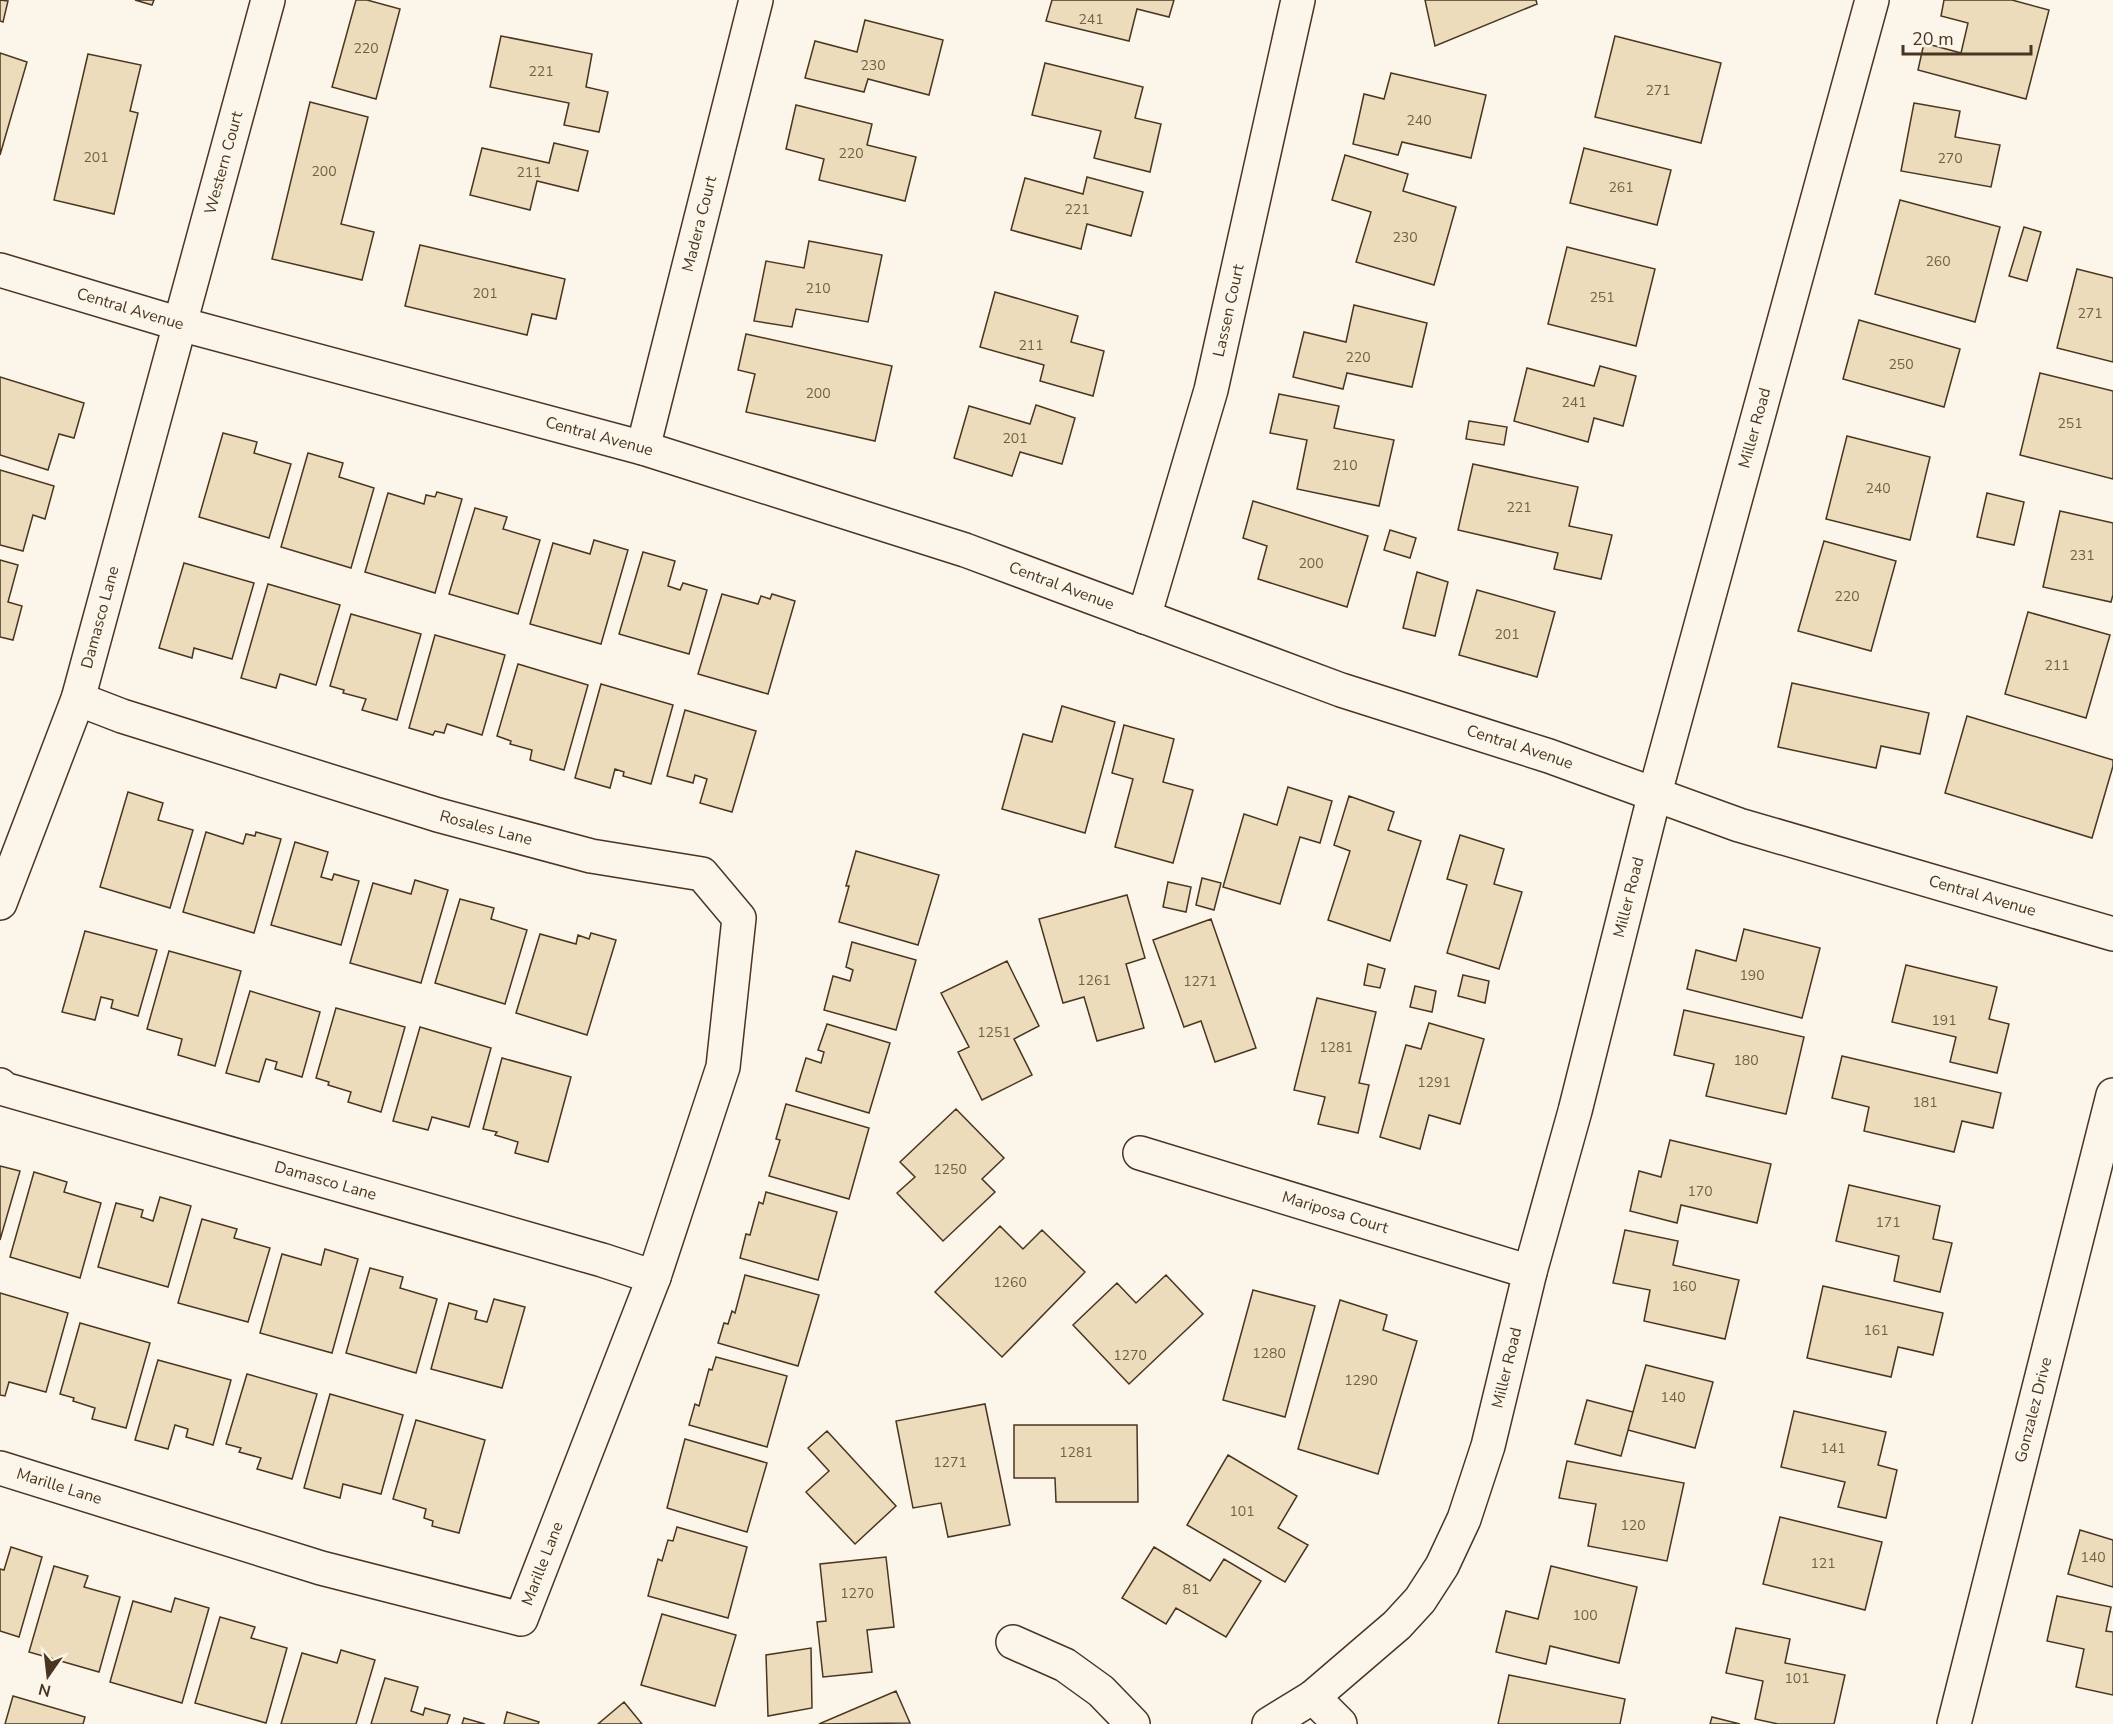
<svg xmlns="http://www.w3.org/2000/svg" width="2113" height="1724" viewBox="0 0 2113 1724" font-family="'Nunito Sans',sans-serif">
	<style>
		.building { fill: #ecdcbc; stroke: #4a3520; stroke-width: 1.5 }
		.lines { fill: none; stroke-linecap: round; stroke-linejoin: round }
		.street-casing { stroke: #4a3520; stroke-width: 36 }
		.secondary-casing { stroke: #4a3520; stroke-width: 36 }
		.street { stroke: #fbf6e9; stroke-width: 33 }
		.secondary { stroke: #fbf6e9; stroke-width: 33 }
		.labels { text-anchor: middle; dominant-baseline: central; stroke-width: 4.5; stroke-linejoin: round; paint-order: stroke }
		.number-label { font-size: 14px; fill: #725f47 }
		.street-label { font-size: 16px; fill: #4a3520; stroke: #fbf6e9 }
	</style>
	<rect width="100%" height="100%" fill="#fbf6e9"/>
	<path class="building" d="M0,0L8,1L3,22L0,21Z
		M135,0H154L152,5Z
		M356,0H367L400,9L376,99L332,87Z
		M1052,0H1174L1169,17L1137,9L1129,41L1046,21Z
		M1425,0H1536L1537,4L1435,46Z
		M1944,0H2012L2049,10L2026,99L1918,70L1924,43L1961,53L1968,23L1941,16Z
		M865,20L943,40L929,95L868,79L864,92L805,78L815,41L857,52Z
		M501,36L592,54L586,87L608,92L599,132L564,125L569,103L490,87Z
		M1615,36L1721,63L1701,143L1595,117Z
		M0,53L27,62L0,155Z
		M88,54L141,65L130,111L138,113L114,214L54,200Z
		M1045,63L1143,87L1135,118L1161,124L1150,172L1094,158L1101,131L1032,115Z
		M1391,73L1486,95L1471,158L1402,142L1398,155L1353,144L1364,94L1384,99Z
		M310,102L368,117L341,224L374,232L362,280L272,259Z
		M1914,103L1960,111L1955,137L2000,145L1991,187L1901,171Z
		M796,105L872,124L867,145L916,157L905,201L819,180L824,159L786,149Z
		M554,143L588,151L578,191L537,181L530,210L470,195L482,148L549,163Z
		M1584,148L1671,170L1657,225L1570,203Z
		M1345,155L1408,174L1403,191L1456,207L1434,285L1356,262L1371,212L1332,200Z
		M1087,177L1143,192L1131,236L1087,224L1081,249L1011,230L1025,178L1083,194Z
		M1900,200L2000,227L1975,322L1875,294Z
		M2024,227L2041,232L2027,281L2009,276Z
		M809,241L882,255L868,322L796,309L792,327L754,321L766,261L804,268Z
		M420,245L565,279L556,319L532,314L527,335L405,306Z
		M1567,247L1655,269L1636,346L1548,324Z
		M2077,269L2113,278V362L2057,348Z
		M995,292L1078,316L1071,342L1104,351L1093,396L1040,381L1044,365L980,347Z
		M1354,305L1427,323L1412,387L1347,373L1343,389L1293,377L1304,332L1346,342Z
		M1859,320L1960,349L1944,407L1843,379Z
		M746,334L892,366L875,441L746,412L755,374L738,370Z
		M1600,366L1636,376L1623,426L1594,418L1588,442L1514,421L1527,368L1594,386Z
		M2040,373L2113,391V479L2020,455Z
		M0,377L84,403L74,438L59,434L48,470L0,455Z
		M1279,394L1339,406L1334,428L1394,440L1379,506L1297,489L1307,440L1270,433Z
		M1036,405L1075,418L1062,464L1020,452L1012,476L954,458L969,406L1030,424Z
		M1469,421L1507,427L1504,445L1466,439Z
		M223,433L257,442L254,453L291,464L269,538L199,517Z
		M1847,436L1930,457L1910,540L1826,519Z
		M308,453L343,463L339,477L374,488L351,568L281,547Z
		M1473,464L1578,487L1569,526L1612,535L1601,579L1554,569L1558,553L1458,530Z
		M0,470L54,486L45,519L33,515L23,551L0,545Z
		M437,492L462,499L435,593L365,572L388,493L424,504L426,495L435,497Z
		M1987,493L2024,502L2014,545L1977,537Z
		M1253,501L1368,536L1347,607L1258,579L1267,546L1243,538Z
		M475,508L507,517L503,529L540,540L518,614L449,594Z
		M2060,511L2113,523V595L2111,602L2043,587Z
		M1390,530L1416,538L1410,558L1384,550Z
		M594,540L628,550L601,644L530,624L553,543L590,554Z
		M1824,541L1896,561L1871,651L1798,631Z
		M643,552L675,561L668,586L680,590L683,583L707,590L689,654L619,634Z
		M0,560L18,565L8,602L22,606L13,640L0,637Z
		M184,563L254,583L232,659L194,648L192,658L159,648Z
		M1417,572L1448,582L1435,636L1403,628Z
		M268,584L340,605L316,685L280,674L276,688L241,678Z
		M1477,590L1555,612L1537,677L1459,655Z
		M722,594L758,604L761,596L770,599L772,594L795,601L768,694L698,674Z
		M2028,612L2110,635L2086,718L2005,694Z
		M351,614L421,634L397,720L362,710L366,699L343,693L344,690L330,686Z
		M435,635L505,655L482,735L447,724L444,733L435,731L433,735L409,728Z
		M518,664L588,685L564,770L530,760L532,750L510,744L511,741L497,736Z
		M1792,683L1929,713L1920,754L1881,746L1876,768L1778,747Z
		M601,684L673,705L651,784L623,776L624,772L615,769L610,788L575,778Z
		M1062,706L1115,722L1085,833L1002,809L1023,734L1052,742Z
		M685,710L756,731L732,812L700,803L707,779L695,775L693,783L667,776Z
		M1967,716L2113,760V766L2092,838L1945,793Z
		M1124,725L1174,739L1163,782L1193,790L1173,863L1115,847L1133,779L1112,773Z
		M1288,787L1332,801L1320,843L1300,837L1280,904L1223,887L1244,814L1277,825Z
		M128,792L163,803L158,820L193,830L170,908L100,887Z
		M1349,796L1394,812L1388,830L1421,841L1390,941L1328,920L1350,851L1334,845Z
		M206,832L243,844L246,834L255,836L256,832L281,839L254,933L183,912Z
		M1460,835L1504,849L1494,884L1522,892L1499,969L1447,953L1467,885L1447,879Z
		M295,842L328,852L321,877L332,880L334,874L359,881L341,945L271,925Z
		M856,851L939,875L918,945L839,922L849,886H846Z
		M1202,878L1221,883L1214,910L1196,905Z
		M415,880L448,890L421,983L350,963L373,883L411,894Z
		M1168,882L1191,887L1186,912L1163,907Z
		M1127,895L1145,958L1126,964L1144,1028L1097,1041L1084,997L1063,1003L1039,919Z
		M460,899L494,908L491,919L527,930L505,1004L435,983Z
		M1211,919L1256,1048L1215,1062L1201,1021L1184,1027L1153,940Z
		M1744,929L1820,948L1802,1018L1687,989L1696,950L1736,961Z
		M85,931L157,950L138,1016L111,1008L113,1000L101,997L95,1020L62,1012Z
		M591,933L616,940L587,1035L516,1013L540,934L576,944L578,935L589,939Z
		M852,942L916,960L896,1030L824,1010L833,976L850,981L853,970L846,967Z
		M169,951L241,971L215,1066L178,1055L182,1039L147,1029Z
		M1007,961L1039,1026L1014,1039L1032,1075L982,1100L958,1052L969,1047L941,993Z
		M1368,964L1385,969L1380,988L1364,985Z
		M1906,965L1997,987L1989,1019L2009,1024L1997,1073L1950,1062L1956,1037L1892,1022Z
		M1463,975L1489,981L1485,1003L1458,996Z
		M1415,986L1436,991L1432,1012L1410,1007Z
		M250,991L320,1012L302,1077L275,1069L277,1062L266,1059L259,1082L226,1073Z
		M1317,998L1376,1012L1359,1083L1369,1085L1358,1133L1318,1124L1325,1097L1294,1090Z
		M336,1008L405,1027L381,1112L348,1102L351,1092L328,1085L329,1082L316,1078Z
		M1684,1010L1804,1037L1786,1114L1706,1096L1714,1064L1674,1055Z
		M1429,1023L1484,1039L1460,1124L1429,1115L1420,1149L1380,1137L1406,1045L1421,1049Z
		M827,1024L890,1043L869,1113L796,1091L806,1058L821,1063L824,1052L818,1050Z
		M420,1027L491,1048L469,1127L432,1117L428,1130L393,1121Z
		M1842,1056L2001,1093L1993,1128L1962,1121L1954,1152L1864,1131L1869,1107L1832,1098Z
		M502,1058L571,1077L548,1162L515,1153L518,1142L495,1135L497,1132L483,1129Z
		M786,1104L869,1128L849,1199L769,1176L780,1140L776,1139Z
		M956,1109L1004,1158L982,1179L995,1192L943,1241L897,1193L915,1177L900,1162Z
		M1670,1140L1771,1164L1757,1223L1681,1205L1677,1223L1630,1211L1639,1171L1661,1177Z
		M0,1166L20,1171L0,1240Z
		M34,1172L67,1182L64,1192L101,1203L80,1278L10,1257Z
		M1849,1185L1940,1206L1933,1239L1952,1243L1940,1292L1894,1281L1899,1256L1836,1241Z
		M766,1192L837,1212L818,1280L740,1258L746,1234L750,1235L759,1202L763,1204Z
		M160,1197L191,1206L168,1287L98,1267L116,1203L143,1210L141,1217L153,1221Z
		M202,1219L237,1229L234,1238L270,1248L248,1322L178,1303Z
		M1000,1226L1023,1249L1042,1230L1085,1272L1002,1357L935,1292Z
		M1625,1230L1678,1241L1673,1265L1739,1280L1725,1339L1644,1321L1650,1290L1613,1283Z
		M325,1249L358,1259L332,1353L260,1333L282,1254L321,1265Z
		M370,1268L403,1277L400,1288L437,1299L416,1373L346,1353Z
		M745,1275L819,1295L798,1366L718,1343L724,1323L728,1324L732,1311L735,1313Z
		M1166,1275L1203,1314L1129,1384L1073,1325L1117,1283L1136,1303Z
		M1823,1286L1943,1313L1933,1355L1898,1347L1891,1377L1807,1358Z
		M1253,1290L1315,1306L1285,1417L1223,1400Z
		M0,1293L68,1313L46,1392L9,1382L5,1396L0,1395Z
		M494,1299L525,1307L502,1388L431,1369L449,1303L477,1311L475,1319L487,1322Z
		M1340,1300L1387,1315L1383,1330L1417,1341L1378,1474L1298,1449Z
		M80,1323L150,1343L126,1428L92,1419L95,1408L73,1401L74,1398L60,1394Z
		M716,1357L787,1376L767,1447L689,1425L695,1404L699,1406L709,1369L712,1370Z
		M158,1360L231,1380L213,1445L186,1437L188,1429L175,1425L168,1449L135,1440Z
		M1646,1365L1713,1382L1695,1448L1628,1430Z
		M247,1374L317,1394L292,1479L257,1469L261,1458L239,1452L241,1448L226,1444Z
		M330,1394L403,1415L381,1494L343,1484L340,1498L304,1488Z
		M1587,1400L1633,1412L1621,1456L1575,1444Z
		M985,1404L1010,1525L948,1537L941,1503L913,1508L896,1421Z
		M1794,1411L1886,1432L1878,1465L1897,1470L1886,1518L1838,1507L1845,1482L1781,1467Z
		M416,1420L485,1440L459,1533L432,1526L433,1521L424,1518L426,1509L393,1499Z
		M1014,1425H1137L1138,1502H1056L1055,1478H1014Z
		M827,1431L896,1506L855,1544L806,1492L829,1471L808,1448Z
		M685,1439L767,1463L747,1532L667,1508Z
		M1228,1455L1297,1496L1278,1528L1308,1545L1285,1582L1187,1525Z
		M1567,1461L1684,1483L1667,1561L1588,1546L1596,1504L1559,1498Z
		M1780,1517L1882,1542L1865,1610L1763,1584Z
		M677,1527L747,1547L728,1618L648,1596L658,1559L662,1561L668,1540L673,1541Z
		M2080,1530L2113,1540V1587L2068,1574Z
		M11,1547L42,1557L19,1637L0,1631V1569L4,1570Z
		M1154,1547L1210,1581L1224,1559L1261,1581L1226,1637L1176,1608L1166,1624L1122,1598Z
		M886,1557L894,1627L867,1630L872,1672L823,1677L817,1622L826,1621L820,1564Z
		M54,1566L88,1576L84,1587L120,1597L99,1672L29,1652Z
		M1551,1566L1637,1587L1619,1663L1550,1646L1546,1664L1496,1652L1506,1611L1538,1619Z
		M2057,1596L2111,1607L2106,1631L2113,1632V1695L2076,1687L2084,1649L2047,1641Z
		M175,1598L209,1608L182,1703L110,1682L133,1601L171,1612Z
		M662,1614L736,1635L715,1706L641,1685Z
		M220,1617L255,1627L251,1638L287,1648L266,1723L195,1703Z
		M1736,1628L1790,1639L1785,1663L1845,1675L1834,1724H1778L1755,1719L1763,1681L1726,1673Z
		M811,1648L812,1708L768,1716L766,1655Z
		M341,1650L375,1660L356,1724H281L302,1653L337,1663Z
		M1509,1675L1625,1699L1620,1724H1498Z
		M385,1678L418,1687L411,1711L423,1715L425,1708L450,1715L447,1724H371Z
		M896,1691L910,1723L819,1724Z
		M13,1696L85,1717L83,1724H5Z
		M624,1702L642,1724H598Z
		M507,1712L539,1722L538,1724H504Z
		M1712,1717L1740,1724H1710Z
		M464,1718L485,1724H462Z"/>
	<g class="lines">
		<g class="street-casing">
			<g id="street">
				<path id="s1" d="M643,448L756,0"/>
				<path id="s2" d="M1144,617L1211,390L1298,0"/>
				<path id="s3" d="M0,903L78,699L268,0"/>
				<path id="s4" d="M0,1085L4,1089L602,1260L654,1277"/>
				<path id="s5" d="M1140,1153L1530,1272"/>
				<path id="s6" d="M0,1468L321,1568L521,1619L654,1277L723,1067L739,918L702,874L591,856L438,815L122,716L78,699"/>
				<path d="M1013,1642L1065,1665L1101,1691L1133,1724"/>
				<path d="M1313,1697L1340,1724"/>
				<path id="s7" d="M1269,1724L1313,1697L1397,1625L1420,1600L1442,1566L1464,1519L1488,1446L1530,1272L1575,1111L1655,793L1872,0"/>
				<path id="s8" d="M1954,1724L2113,1095"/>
			</g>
		</g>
		<g class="secondary-casing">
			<g id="secondary">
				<path id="s9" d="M0,270L180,324L643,448L965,550L1341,690L1549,756L1739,825L2113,934"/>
			</g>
		</g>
		<use href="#street" class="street"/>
		<use href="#secondary" class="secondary"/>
	</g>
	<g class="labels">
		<g class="number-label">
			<text x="1091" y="19">241</text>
			<text x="366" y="48">220</text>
			<text x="873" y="65">230</text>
			<text x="541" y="71">221</text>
			<text x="1658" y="90">271</text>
			<text x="1419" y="120">240</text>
			<text x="851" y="153">220</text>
			<text x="96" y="157">201</text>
			<text x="1950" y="158">270</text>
			<text x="324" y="171">200</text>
			<text x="529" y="172">211</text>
			<text x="1621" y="187">261</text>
			<text x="1077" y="209">221</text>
			<text x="1405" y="237">230</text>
			<text x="1938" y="261">260</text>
			<text x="818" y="288">210</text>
			<text x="485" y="293">201</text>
			<text x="1602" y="297">251</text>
			<text x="2090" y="313">271</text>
			<text x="1031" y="345">211</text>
			<text x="1358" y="357">220</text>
			<text x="1901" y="364">250</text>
			<text x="818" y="393">200</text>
			<text x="1574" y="402">241</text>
			<text x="2070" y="423">251</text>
			<text x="1015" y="438">201</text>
			<text x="1345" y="465">210</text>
			<text x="1878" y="488">240</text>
			<text x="1519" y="507">221</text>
			<text x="2082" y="555">231</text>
			<text x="1311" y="563">200</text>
			<text x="1847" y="596">220</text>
			<text x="1507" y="634">201</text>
			<text x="2057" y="665">211</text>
			<text x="1752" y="975">190</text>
			<text x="1094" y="980">1261</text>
			<text x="1200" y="981">1271</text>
			<text x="1944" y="1020">191</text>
			<text x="994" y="1032">1251</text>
			<text x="1336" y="1047">1281</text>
			<text x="1746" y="1060">180</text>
			<text x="1434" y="1082">1291</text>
			<text x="1925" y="1102">181</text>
			<text x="950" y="1169">1250</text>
			<text x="1700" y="1191">170</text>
			<text x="1888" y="1222">171</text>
			<text x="1010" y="1282">1260</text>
			<text x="1684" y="1286">160</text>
			<text x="1876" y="1330">161</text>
			<text x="1269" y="1353">1280</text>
			<text x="1130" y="1355">1270</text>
			<text x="1361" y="1380">1290</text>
			<text x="1673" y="1397">140</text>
			<text x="1833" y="1448">141</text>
			<text x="1076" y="1452">1281</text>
			<text x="950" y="1462">1271</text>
			<text x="1242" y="1511">101</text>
			<text x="1633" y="1525">120</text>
			<text x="2093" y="1557">140</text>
			<text x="1823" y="1563">121</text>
			<text x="1191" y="1589">81</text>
			<text x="857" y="1593">1270</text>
			<text x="1585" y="1615">100</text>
			<text x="1797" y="1678">101</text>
		</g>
		<g class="street-label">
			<text stroke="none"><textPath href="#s3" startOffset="774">Western Court</textPath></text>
			<text stroke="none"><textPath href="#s1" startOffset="231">Madera Court</textPath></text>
			<text stroke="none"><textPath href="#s9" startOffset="136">Central Avenue</textPath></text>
			<text stroke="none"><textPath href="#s2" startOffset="318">Lassen Court</textPath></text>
			<text stroke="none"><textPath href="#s7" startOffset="1418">Miller Road</textPath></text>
			<text stroke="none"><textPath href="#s9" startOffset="622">Central Avenue</textPath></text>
			<text stroke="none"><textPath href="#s9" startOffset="1108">Central Avenue</textPath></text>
			<text stroke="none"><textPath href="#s3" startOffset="303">Damasco Lane</textPath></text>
			<text stroke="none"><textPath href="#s9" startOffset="1594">Central Avenue</textPath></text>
			<text transform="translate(486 828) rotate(15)">Rosales Lane</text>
			<text stroke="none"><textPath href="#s9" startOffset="2080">Central Avenue</textPath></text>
			<text stroke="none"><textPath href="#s7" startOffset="932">Miller Road</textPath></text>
			<text stroke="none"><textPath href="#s4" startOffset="340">Damasco Lane</textPath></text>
			<text stroke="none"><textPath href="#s5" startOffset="204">Mariposa Court</textPath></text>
			<text stroke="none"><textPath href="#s7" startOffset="446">Miller Road</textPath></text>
			<text stroke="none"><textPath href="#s8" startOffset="324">Gonzalez Drive</textPath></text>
			<text stroke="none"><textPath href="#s6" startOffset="62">Marille Lane</textPath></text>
			<text stroke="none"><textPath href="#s6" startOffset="602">Marille Lane</textPath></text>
		</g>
	</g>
	<g transform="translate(48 1676) rotate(194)" stroke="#fbf6e9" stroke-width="4.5" paint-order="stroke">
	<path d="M0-4.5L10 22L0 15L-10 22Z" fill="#4a3520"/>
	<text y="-9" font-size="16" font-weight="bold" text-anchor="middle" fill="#4a3520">N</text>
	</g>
	<path d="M1903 45v9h128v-9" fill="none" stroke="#4a3520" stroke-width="3"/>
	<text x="1912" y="45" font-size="18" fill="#4a3520" stroke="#fbf6e9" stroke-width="4.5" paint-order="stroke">20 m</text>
</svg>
